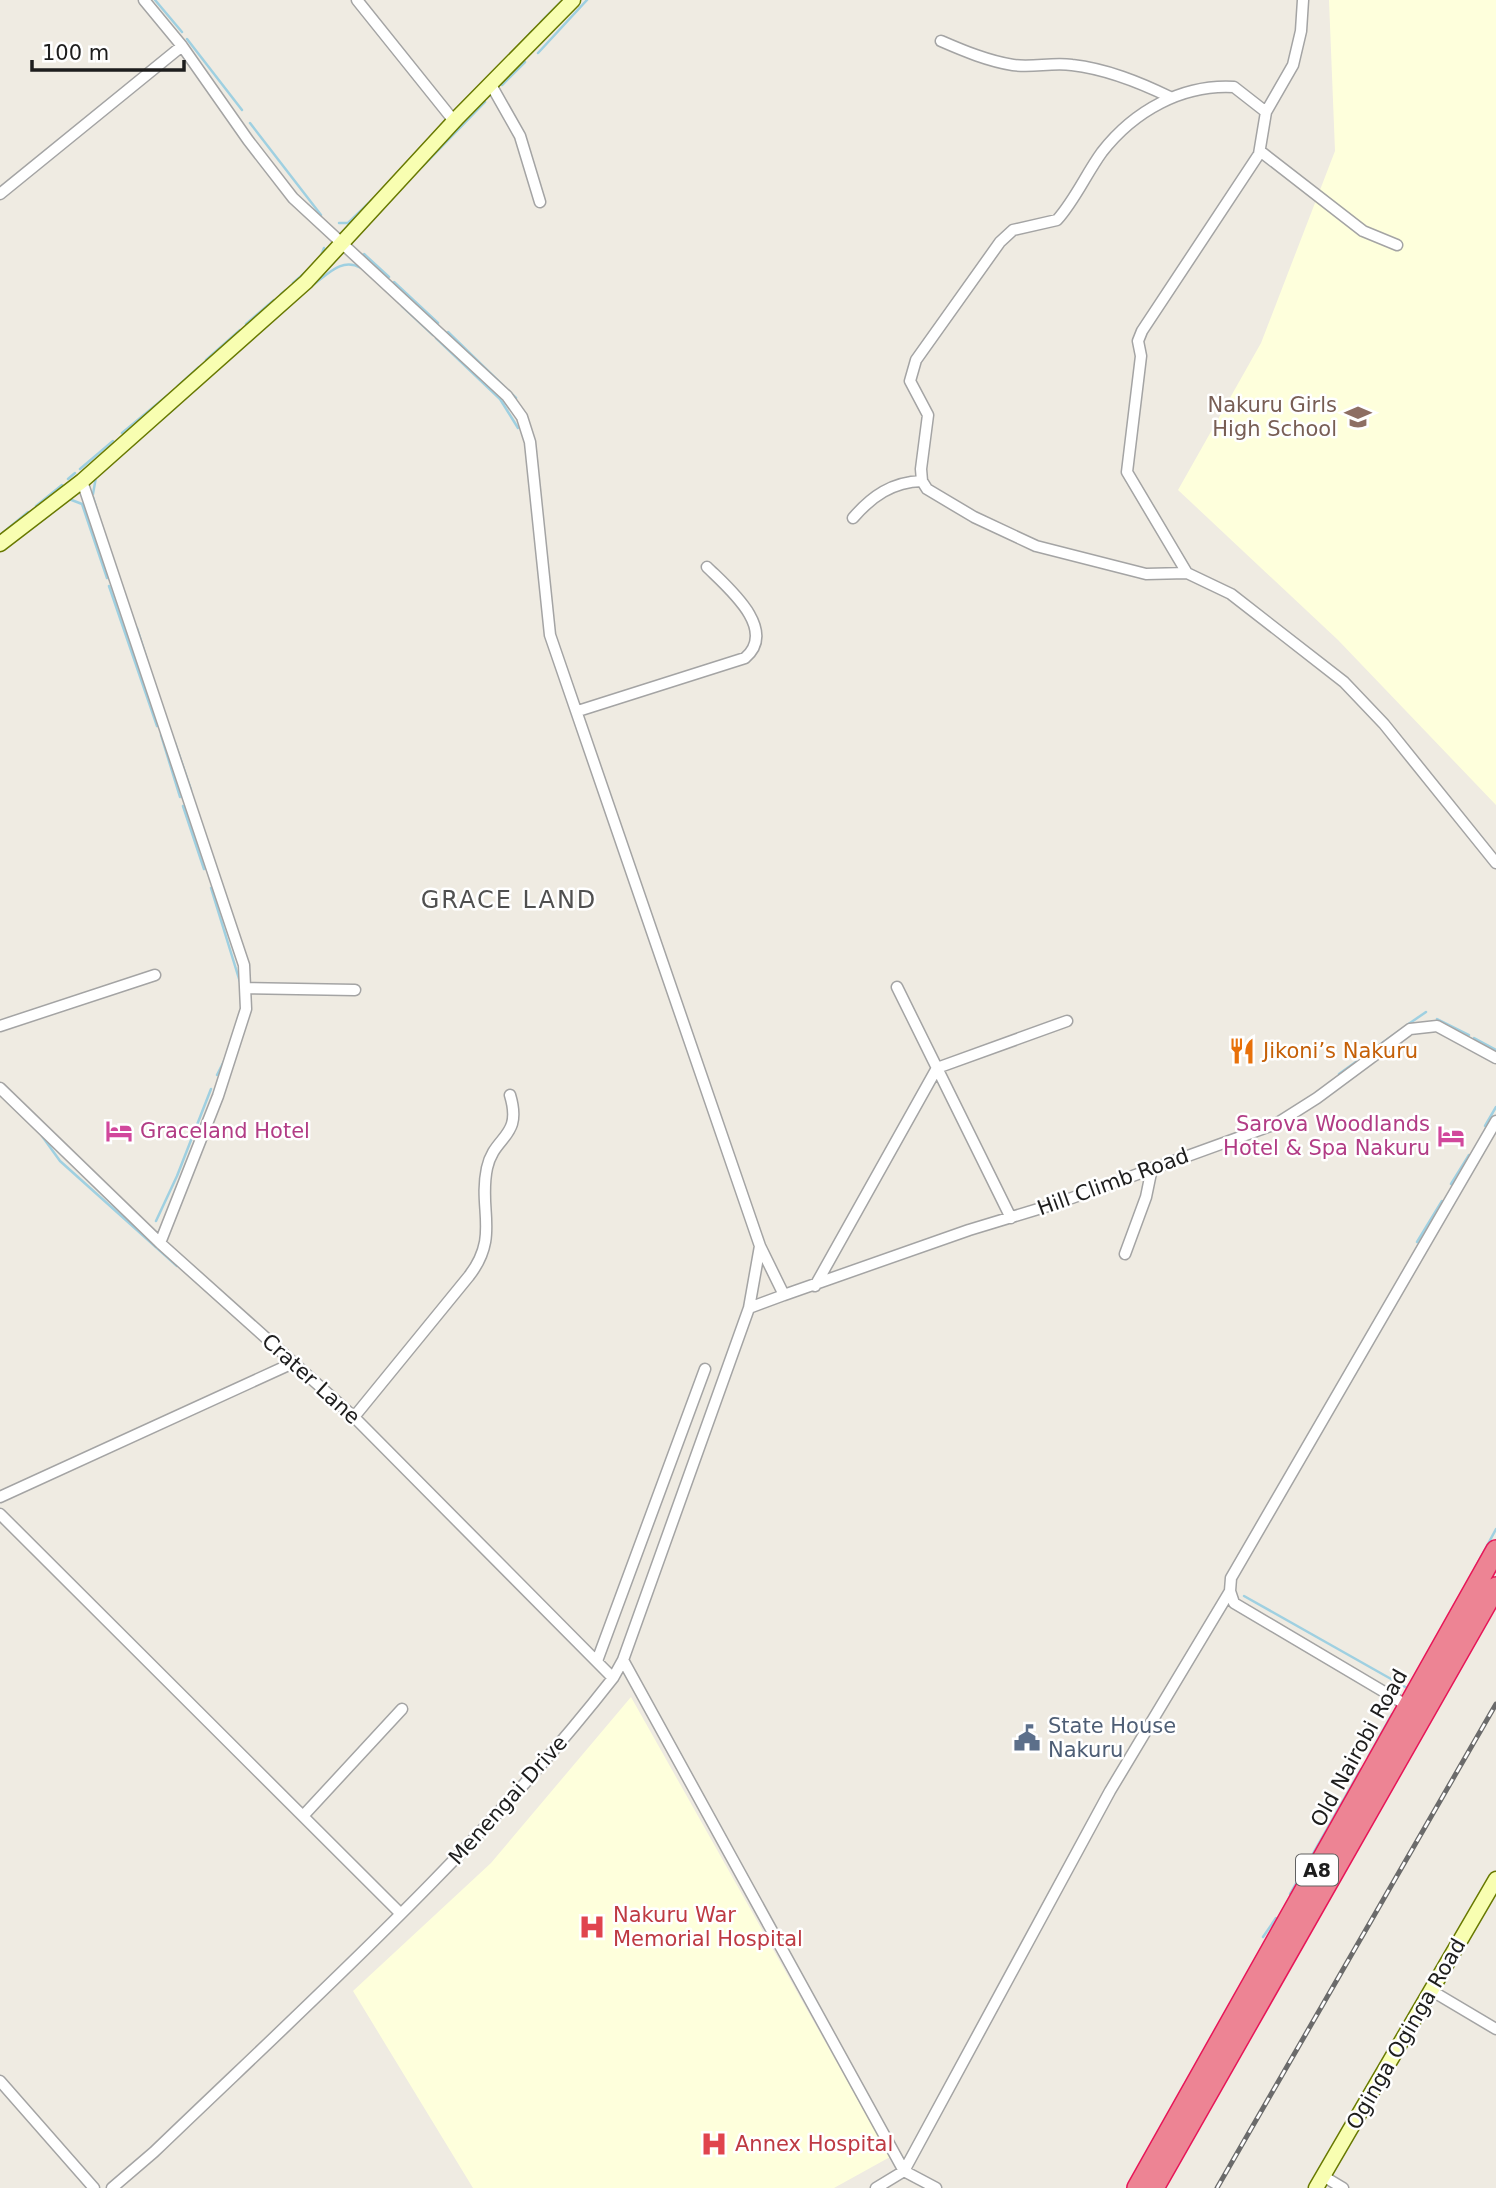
<svg xmlns="http://www.w3.org/2000/svg" width="1496" height="2188" viewBox="0 0 1496 2188" font-family="'DejaVu Sans',sans-serif">
	<style>
		.education { fill: #feffdc }
		.lines { fill: none; stroke-linecap: round; stroke-linejoin: round }
		.stream { stroke: #9fd0e1; stroke-width: 2.5 }
		.street-casing { stroke: #a4a4a4; stroke-width: 13 }
		.secondary-casing { stroke: #687900; stroke-width: 17 }
		.highway-casing { stroke: #e71658; stroke-width: 22 }
		.street { stroke: #fff; stroke-width: 10 }
		.secondary { stroke: #f8feb1; stroke-width: 14 }
		.highway { stroke: #ed8494; stroke-width: 19 }
		.rail-casing { stroke: #6b6b6b; stroke-width: 5 }
		.rail { stroke: #fff; stroke-width: 2.5; stroke-dasharray: 8; stroke-linecap: butt }
		.labels { text-anchor: middle; dominant-baseline: central; stroke-width: 5; stroke-linejoin: round; paint-order: stroke }
		.shield { fill: #fff; stroke: #616161; stroke-width: 2 }
		.shield-label { font-size: 19px; font-weight: bold; fill: #1d1d1d }
		.education-label { font-size: 21px; fill: #785e54; stroke: #fff; text-anchor: end }
		.food-label { font-size: 21px; fill: #c56008; stroke: #fff; text-anchor: start }
		.hotel-label { font-size: 21px; fill: #b23c85; stroke: #fff; text-anchor: end }
		.street-label { font-size: 21px; fill: #1d1d1d; stroke: #fff }
		.service-label { font-size: 21px; fill: #4e5e75; stroke: #fff; text-anchor: start }
		.health-label { font-size: 21px; fill: #be3a42; stroke: #fff; text-anchor: start }
		.quarter-label { font-size: 24px; letter-spacing: 2px; fill: #505050; stroke: #fff }
	</style>
	<rect width="100%" height="100%" fill="#efebe2"/>
	<path class="education" d="M1329,0H1496V805L1338,640L1178,490L1261,343L1335,151Z
		M631,1697L890,2157L834,2188H473L353,1991L491,1863Z"/>
	<g class="lines">
		<path class="stream" d="M155,0L182,32
			M541,22L563,0
			M187,39L242,110
			M525,39L532,31
			M538,53L587,0
			M502,85L525,62
			M250,123L321,215
			M422,167L485,102
			M339,223H348L372,200
			M364,254L389,277
			M321,256L324,248
			M394,282L438,323
			M293,283L307,271
			M313,285C328,274 342,257 361,268
			M281,294L286,290
			M402,306L433,335
			M246,324L274,300
			M448,332L516,398
			M436,338L500,399L518,428
			M206,360L240,330
			M178,386L199,367
			M162,419L176,407
			M122,433L168,395
			M80,469L113,441
			M68,479L75,473
			M93,494L96,477
			M93,497L97,510
			M69,499L82,504L107,578
			M36,506L62,485
			M0,535L28,512
			M109,586L157,726
			M137,628L148,663
			M161,735L180,797
			M175,743L191,790
			M183,806L204,869
			M211,888L240,982
			M1437,1019L1469,1035
			M1407,1025L1426,1012
			M1474,1038L1496,1050
			M1339,1074L1399,1031
			M217,1075L225,1059
			M1485,1126L1496,1107
			M42,1136L60,1161L177,1266
			M1451,1184L1469,1155
			M156,1221L177,1176L211,1089
			M1417,1242L1442,1201
			M1475,1568L1496,1529
			M1244,1596L1407,1688L1409,1685
			M1368,1757L1392,1714
			M1290,1894L1361,1769
			M1263,1937L1276,1918"/>
		<g class="street-casing">
			<path id="street" d="M357,0L454,121
				M1303,0L1301,31L1293,65L1266,112L1259,154L1142,331L1138,341L1141,356L1127,472L1187,573L1231,594L1344,682L1384,724L1496,863
				M941,41C964,51 988,61 1013,65C1033,68 1052,62 1072,65C1107,69 1139,82 1170,97
				M490,83L520,136L540,202
				M1260,151L1363,231L1397,245
				M0,194L182,46
				M82,481L244,965L246,1009L218,1096L160,1243
				M853,518C872,496 892,482 922,481
				M1187,573L1146,574L1036,546L974,517L927,489L922,481L921,469L928,415L910,381L916,360L1000,242L1013,230L1057,220C1075,200 1086,174 1102,152C1134,111 1182,84 1234,87L1266,112
				M578,711L745,658C779,629 726,586 707,567
				M247,988L355,990
				M0,1026L155,975
				M0,1088L160,1243L354,1417L613,1678
				M1011,1218L937,1068L1067,1021
				M1125,1254L1146,1197L1152,1168
				M815,1286L937,1068L897,987
				M784,1295L969,1230L1058,1203L1276,1124L1317,1098L1410,1029L1437,1026L1496,1058
				M749,1308L784,1295L760,1246
				M354,1417L469,1276C500,1236 478,1210 487,1168C494,1135 523,1138 510,1095
				M0,1497L293,1363
				M0,1514L400,1913
				M623,1660L904,2171L936,2188
				M597,1661L705,1369
				M1408,1706L1234,1603L1230,1591L1231,1578L1496,1121
				M303,1816L402,1709
				M1432,1991L1496,2029
				M0,2081L94,2188
				M1323,2176L1343,2188
				M112,2188L154,2152C312,2000 477,1852 613,1678L623,1660L749,1308L760,1246L550,635L530,442L522,417L507,396L293,198L248,140L182,46L144,0
				M876,2188L904,2171L1110,1791L1230,1591"/>
		</g>
		<g class="secondary-casing">
			<path id="secondary" d="M0,544L82,481L306,282L458,117L573,0
				M1316,2188L1496,1879"/>
		</g>
		<g class="highway-casing">
			<path id="highway" d="M1137,2188L1496,1550
				M1154,2188L1496,1587"/>
		</g>
		<use href="#street" class="street"/>
		<use href="#secondary" class="secondary"/>
		<use href="#highway" class="highway"/>
		<g class="rail-casing">
			<path id="rail" d="M1217,2188L1496,1704"/>
		</g>
		<use href="#rail" class="rail"/>
	</g>
	<defs>
		<g id="school-bare" transform="scale(2.1)"><path d="M0-5L7-2L0 1L-7-2ZM-4 1L0 2.5L4 1V4Q0 6-4 4Z" fill="#8d6e63" stroke="#fff" stroke-width="2.5" paint-order="stroke"/></g>
		<g id="restaurant-bare" transform="scale(2.1)"><path d="M-5-6h1v4h1v-4h1v4h1v-4h1v5L-1.5 .5V6h-2V.5L-5-1ZM5-6V6H3V1.5H1.5Q1.5-4 5-6Z" fill="#e8710a" stroke="#fff" stroke-width="2.5" paint-order="stroke"/></g>
		<g id="hotel-bare" transform="scale(2.1)"><path d="M-6-4.5h1.5V1H6V5H4.5V3h-9V5H-6ZM-4 0a1.8 1.8 0 1 1 3.6 0ZM.5 0V-2.5h3Q6-2.5 6 0Z" fill="#d1479c" stroke="#fff" stroke-width="2.5" paint-order="stroke"/></g>
		<g id="civic-bare" transform="scale(2.1)"><path d="M-.6-6.5H3V-4.5H.6V-3L4-1V1h2V6H-6V1h2V-1L-.6-3ZM-1.2 2.5V6h2.4V2.5Z" fill="#5c6f8a" stroke="#fff" stroke-width="2.5" paint-order="stroke"/></g>
		<g id="hospital-bare" transform="scale(2.1)"><path d="M-5-5h3v3.5h4V-5h3V5h-3V1.5h-4V5h-3Z" fill="#e0444e" stroke="#fff" stroke-width="2.5" paint-order="stroke"/></g>
	</defs>
	<g fill-rule="evenodd">
		<use href="#school-bare" x="1358" y="417"/>
		<use href="#restaurant-bare" x="1242" y="1051"/>
		<use href="#hotel-bare" x="119" y="1131"/>
		<use href="#hotel-bare" x="1451" y="1136"/>
		<use href="#civic-bare" x="1027" y="1738"/>
		<use href="#hospital-bare" x="592" y="1927"/>
		<use href="#hospital-bare" x="714" y="2144"/>
	</g>
	<g class="labels">
		<rect class="shield" x="1296" y="1854.5" width="42" height="31" rx="5"/>
		<g class="shield-label">
			<text x="1317" y="1870">A8</text>
		</g>
		<g class="education-label">
			<text x="1337" y="405">Nakuru Girls<tspan x="1337" dy="24">High School</tspan></text>
		</g>
		<g class="food-label">
			<text x="1263" y="1051">Jikoni’s Nakuru</text>
		</g>
		<g class="hotel-label">
			<text x="1430" y="1124">Sarova Woodlands<tspan x="1430" dy="24">Hotel &amp; Spa Nakuru</tspan></text>
			<text x="140" y="1131" text-anchor="start">Graceland Hotel</text>
		</g>
		<g class="street-label">
			<text transform="translate(1113 1182) rotate(-20)">Hill Climb Road</text>
			<text transform="translate(311 1379) rotate(42)">Crater Lane</text>
			<text transform="translate(1359 1748) rotate(-61)">Old Nairobi Road</text>
			<text transform="translate(508 1800) rotate(-48)">Menengai Drive</text>
			<text transform="translate(1406 2034) rotate(-60)">Oginga Oginga Road</text>
		</g>
		<g class="service-label">
			<text x="1048" y="1726">State House<tspan x="1048" dy="24">Nakuru</tspan></text>
		</g>
		<g class="health-label">
			<text x="613" y="1915">Nakuru War<tspan x="613" dy="24">Memorial Hospital</tspan></text>
			<text x="735" y="2144">Annex Hospital</text>
		</g>
		<g class="quarter-label">
			<text x="509" y="900">GRACE LAND</text>
		</g>
	</g>
	<path d="M32 60v10h152v-10" fill="none" stroke="#1d1d1d" stroke-width="3.5"/>
	<text x="42" y="60" font-size="21" fill="#1d1d1d" stroke="#ffffff" stroke-width="5" paint-order="stroke">100 m</text>
</svg>
